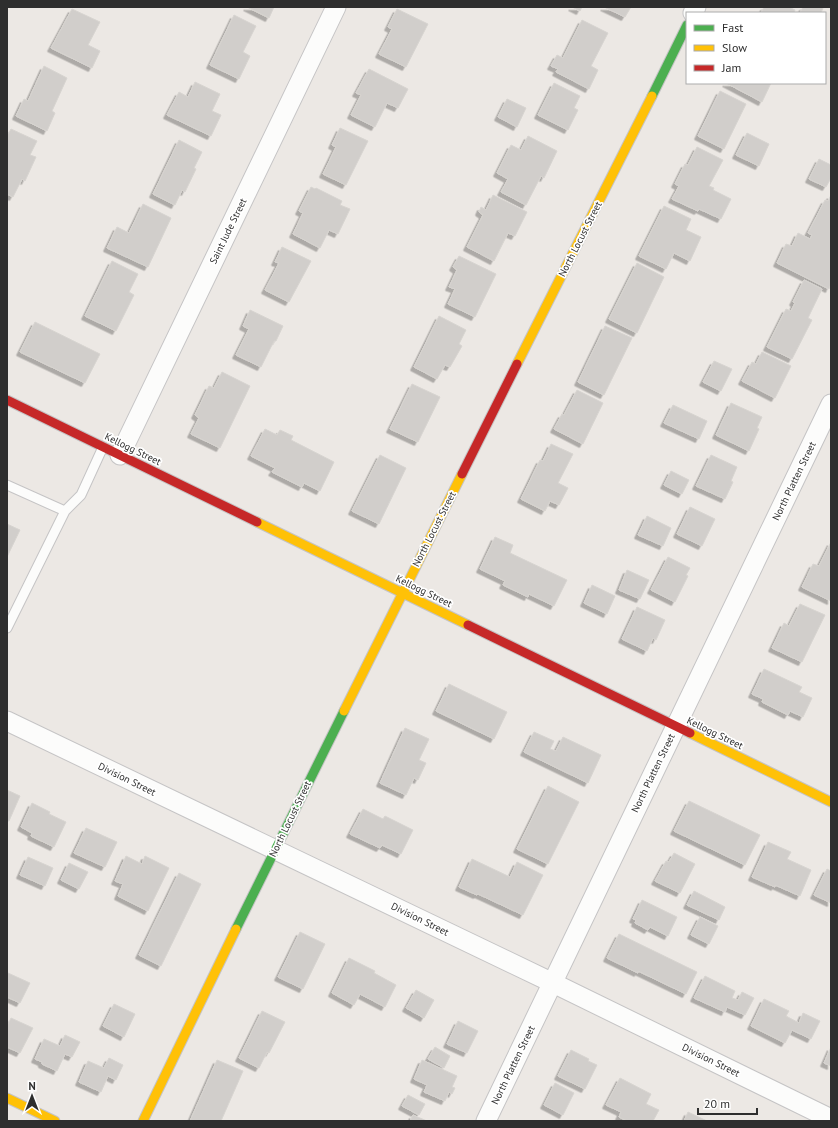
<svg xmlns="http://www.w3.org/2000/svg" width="838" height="1128" viewBox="0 0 838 1128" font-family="'PT Sans',sans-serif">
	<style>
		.building { fill: #d1cecb; stroke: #d7d4d0; filter: url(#shadow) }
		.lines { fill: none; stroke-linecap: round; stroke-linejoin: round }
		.lane-casing { stroke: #c5c4c5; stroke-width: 11 }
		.street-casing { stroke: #c5c4c5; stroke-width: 21 }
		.fast-casing { stroke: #c5c4c5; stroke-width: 11 }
		.slow-casing { stroke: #c5c4c5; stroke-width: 11 }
		.jam-casing { stroke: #c5c4c5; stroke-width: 11 }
		.lane { stroke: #fcfcfb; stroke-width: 9 }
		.street { stroke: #fcfcfb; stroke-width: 19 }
		.fast { stroke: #4caf50; stroke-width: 9 }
		.slow { stroke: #ffc107; stroke-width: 9 }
		.jam { stroke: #c62828; stroke-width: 9 }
		.labels { text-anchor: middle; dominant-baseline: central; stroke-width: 3.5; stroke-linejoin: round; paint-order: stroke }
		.street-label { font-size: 10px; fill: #2e2e2e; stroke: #fff }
	</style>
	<defs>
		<filter id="shadow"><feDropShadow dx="-3.5" dy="3.5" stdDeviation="0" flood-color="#0004"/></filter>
	</defs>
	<rect width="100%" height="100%" fill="#ece8e4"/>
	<path class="building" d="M247,7H274L269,18Z
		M572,7H582L580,11Z
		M604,7H631L625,17Z
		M764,7H789L795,10L794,13H761Z
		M803,7H821L823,8L821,13H800Z
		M72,9L100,22L88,45L100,51L92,68L51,48Z
		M397,9L428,24L406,67L379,54L392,29L388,27Z
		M234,15L256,26L243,52L250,56L239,79L210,65Z
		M582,20L608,33L591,66L598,70L589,89L556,72L558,69L551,66L557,55L563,58Z
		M44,66L67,78L52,111L55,113L47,131L16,116L24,99L28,101Z
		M369,69L408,89L398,108L387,103L375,127L351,115L361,95L356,93Z
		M195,82L220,94L212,111L221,115L211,136L167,115L179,92L188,97Z
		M554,83L580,96L574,108L578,110L568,130L538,115Z
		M726,83H771L762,102Z
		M720,91L746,104L724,149L698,136Z
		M507,99L526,108L517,127L498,117Z
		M340,128L368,141L346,185L323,174L336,147L332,145Z
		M11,129L37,141L30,155L36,157L25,181L22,179L13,197L7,194V136Z
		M747,133L769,144L759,166L736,155Z
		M528,136L557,151L544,178L541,176L526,205L501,192L508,179L497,173L511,145L521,150Z
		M179,140L202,152L194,168L196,169L185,192L182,190L175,205L153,194Z
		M697,147L723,160L709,186L714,188L713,190L731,199L721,219L699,209L698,211L672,199L679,186L675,184L685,164L688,165Z
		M819,159L831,165V178L826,187L809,179Z
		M311,187L315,189L316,188L342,201L340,205L350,209L338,234L329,230L320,248L293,234L303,213L299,211Z
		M493,195L527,212L515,236L508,233L494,261L467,247L483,215L479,212L481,207L486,210Z
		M831,195V284L829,289L777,263L786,244L792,246L798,233L810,239L812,235L808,233L825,200L828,201Z
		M143,204L171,218L148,267L107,248L117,227L129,233Z
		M664,206L691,219L686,230L701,237L690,261L674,253L666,269L639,256Z
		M282,247L311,261L289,302L265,290L279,263L275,262Z
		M459,256L496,274L475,317L448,304L455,289L449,287L457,270L453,267Z
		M112,261L138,274L129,292L134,295L116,331L85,316Z
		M637,263L664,277L637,333L609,319Z
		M804,280L822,289L808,318L812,320L792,359L767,347L786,309L791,311L795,303L793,302Z
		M250,310L283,326L276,341H274L261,367L236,355L249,329L243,326Z
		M439,316L466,330L459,344L462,346L450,367L445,365L437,379L414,367Z
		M35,322L100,354L85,383L20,352Z
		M605,326L632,338L604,395L578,382Z
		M762,352L791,366L775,398L742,381L752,362L756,364Z
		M714,361L732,369L721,391L703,382Z
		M222,372L250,386L220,448L191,434L199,418L195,415L209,386L214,388Z
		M412,384L440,397L418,442L390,429Z
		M577,390L603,403L583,444L554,429L562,414L564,415Z
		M731,403L762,417L757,428L759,429L749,451L716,435Z
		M673,405L707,421L699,439L664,423Z
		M265,429L277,435L280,430L293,436L291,440L334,462L320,491L304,483L302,487L272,472L275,468L251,456Z
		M551,444L573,454L558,483L568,488L559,505L550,501L545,511L521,499L540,460L543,461Z
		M380,455L406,468L379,524L352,511Z
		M711,455L737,467L731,481L733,482L725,499L696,486Z
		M671,471L689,480L682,494L664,485Z
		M690,507L715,519L702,546L677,534Z
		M647,516L671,528L663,546L638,535Z
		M7,524L20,530L7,557Z
		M495,537L513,545L510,553L567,580L554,606L529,594L528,597L503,585L505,581L480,569Z
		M831,542V601L802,587L813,564L819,566Z
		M668,557L690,568L686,575L688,576L675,602L651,590Z
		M627,570L649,580L640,599L619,590Z
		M592,585L615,596L607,614L584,603Z
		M800,604L825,615L802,662L772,648L784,623L789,626Z
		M637,607L665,620L656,640L653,638L647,651L622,639Z
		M764,669L802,687L799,692L812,698L803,717L790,711L788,715L762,702L763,699L752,694Z
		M449,684L507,712L494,739L436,711Z
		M405,728L429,739L419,760L426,763L418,780L414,778L406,795L380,783Z
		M534,732L554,741L550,749L556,751L563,737L601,755L588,783L524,752Z
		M548,786L579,802L548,864L517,849Z
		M7,790L20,796L9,821H7Z
		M689,801L760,835L745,865L674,831Z
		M32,803L50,812L49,814L66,822L54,847L31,836L32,833L21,827Z
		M363,809L383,819L385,816L413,830L401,854L382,845L380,848L350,834Z
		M86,828L117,842L105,867L74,853Z
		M768,842L791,852L787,859L811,870L800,896L775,885V887L752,877Z
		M674,853L695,864L680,893L655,881L666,861L669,862Z
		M126,856L142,864L145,856L169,868L148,911L118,896L123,884L115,881Z
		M28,857L53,868L45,886L20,875Z
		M472,859L510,877L517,862L543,875L523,915L478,894L477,895L459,887Z
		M69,863L88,872L79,889L61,880Z
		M827,869L831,871V903L814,895Z
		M179,873L201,884L161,966L139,955Z
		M694,891L725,907L719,920L687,905Z
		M642,900L677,917L668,936L650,927L648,930L635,923L636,920L633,919Z
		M700,917L718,926L709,944L691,935Z
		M300,932L325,944L303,989L278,977Z
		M619,934L697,972L686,994L638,971V973L607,958Z
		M349,958L375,971L374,973L396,985L385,1007L360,994L354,1005L332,993Z
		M8,973L30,983L20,1003L7,997V975Z
		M705,976L735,991L732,998L738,1000L742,992L754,998L745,1015L727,1007L725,1012L694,998Z
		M416,990L434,1000L424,1018L406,1008Z
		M764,999L789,1011L786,1016L799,1023L803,1013L820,1021L811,1039L792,1030L785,1043L751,1026Z
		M114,1004L135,1014L124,1037L103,1026Z
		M262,1011L285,1022L269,1053L267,1052L259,1068L239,1058Z
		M11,1018L33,1028L20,1053L7,1047V1026Z
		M458,1021L478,1031L467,1053L447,1044Z
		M65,1035L80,1042L72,1057L65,1054L57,1071L42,1064V1062L35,1059L44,1039L60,1046Z
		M435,1047L450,1056L444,1068L428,1059Z
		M831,1047V1066L824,1063Z
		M571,1050L589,1059L588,1061L597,1065L585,1089L558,1076Z
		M109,1058L123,1065L116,1080L108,1076L101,1092L79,1082L88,1061L104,1068Z
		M217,1060L243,1071L221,1121H190Z
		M422,1060L457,1076L452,1087L455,1088L452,1094L449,1092L445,1101L424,1092L427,1085L414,1079Z
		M620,1078L651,1094L646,1104L659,1110L653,1121H627L619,1117L621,1112L606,1105Z
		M555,1083L574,1093L563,1115L544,1105Z
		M408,1095L425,1104L419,1115L402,1106Z
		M688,1112L707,1121H684Z
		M413,1115L427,1121H410Z"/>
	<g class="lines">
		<g class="lane-casing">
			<path id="lane" d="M7,485L65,511
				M7,628L65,511L81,495L103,447"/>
		</g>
		<g class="street-casing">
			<path id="street" d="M693,13L696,7
				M120,455L336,7
				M7,721L553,983L831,1119
				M486,1121L831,404"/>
		</g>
		<g class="fast-casing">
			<path id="fast" d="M652,96L687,25
				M236,929L344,711"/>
		</g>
		<g class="slow-casing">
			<path id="slow" d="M517,364L652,96
				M257,522L468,625
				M344,711L462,474
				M690,733L831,802
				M7,1098L55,1121
				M143,1121L236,929"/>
		</g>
		<g class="jam-casing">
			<path id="jam" d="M7,400L257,522
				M462,474L517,364
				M468,625L690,733"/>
		</g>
		<use href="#lane" class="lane"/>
		<use href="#street" class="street"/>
		<use href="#fast" class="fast"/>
		<use href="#slow" class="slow"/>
		<use href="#jam" class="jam"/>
	</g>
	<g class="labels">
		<g class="street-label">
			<text transform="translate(228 231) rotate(-64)">Saint Jude Street</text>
			<text transform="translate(580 239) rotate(-63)">North Locust Street</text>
			<text transform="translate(133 449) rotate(26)">Kellogg Street</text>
			<text transform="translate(794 481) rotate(-64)">North Platten Street</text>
			<text transform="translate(434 529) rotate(-63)">North Locust Street</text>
			<text transform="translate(424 591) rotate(26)">Kellogg Street</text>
			<text transform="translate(715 733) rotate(26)">Kellogg Street</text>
			<text transform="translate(653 773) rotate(-64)">North Platten Street</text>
			<text transform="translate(127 779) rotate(26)">Division Street</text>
			<text transform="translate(290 819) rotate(-64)">North Locust Street</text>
			<text transform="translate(420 919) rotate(26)">Division Street</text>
			<text transform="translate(711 1060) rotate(26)">Division Street</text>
			<text transform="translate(513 1065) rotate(-64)">North Platten Street</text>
		</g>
	</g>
	<rect width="838" height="1128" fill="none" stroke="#2e2e2e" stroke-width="16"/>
	<rect x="686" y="12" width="140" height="72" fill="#ffffff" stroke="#ababab"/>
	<rect x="694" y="25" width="20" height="6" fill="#4caf50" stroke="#ababab"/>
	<text x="722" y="32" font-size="12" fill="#2e2e2e">Fast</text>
	<rect x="694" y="45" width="20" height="6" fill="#ffc107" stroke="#ababab"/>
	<text x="722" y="52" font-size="12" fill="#2e2e2e">Slow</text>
	<rect x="694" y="65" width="20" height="6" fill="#c62828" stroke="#ababab"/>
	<text x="722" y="72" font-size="12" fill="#2e2e2e">Jam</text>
	<g transform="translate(32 1096)" stroke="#ffffff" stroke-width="3" paint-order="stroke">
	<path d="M0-3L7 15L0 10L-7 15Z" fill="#2e2e2e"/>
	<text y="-6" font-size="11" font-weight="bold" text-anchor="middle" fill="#2e2e2e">N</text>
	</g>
	<path d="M698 1108v6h59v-6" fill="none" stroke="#2e2e2e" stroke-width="2"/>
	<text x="704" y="1108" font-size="12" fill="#2e2e2e" stroke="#ffffff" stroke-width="3" paint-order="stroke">20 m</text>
</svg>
